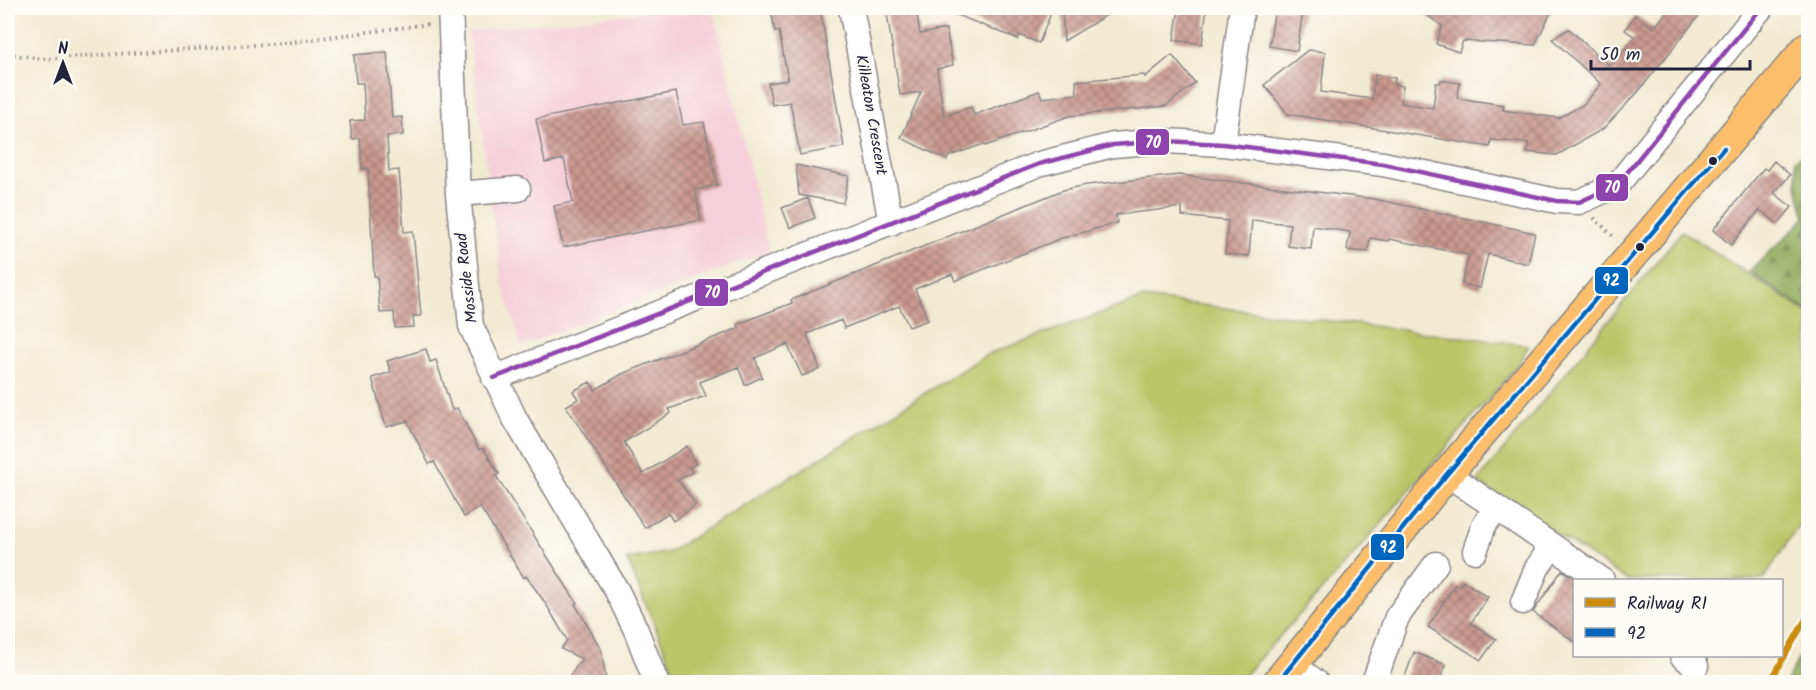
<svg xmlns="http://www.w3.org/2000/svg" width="1816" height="690" viewBox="0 0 1816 690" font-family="Kalam,sans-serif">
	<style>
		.built { fill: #f5cfd9 }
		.grass { fill: #bac668; stroke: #6e7452; stroke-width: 1.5 }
		.forest { fill: url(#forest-firs); stroke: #5a664c; stroke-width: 1.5 }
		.building { fill: url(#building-cross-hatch) }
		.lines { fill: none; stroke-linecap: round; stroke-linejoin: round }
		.minor-casing { stroke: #8a8686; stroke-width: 27 }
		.major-casing { stroke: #8a8686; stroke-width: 33 }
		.path { stroke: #8a8686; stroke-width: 4; stroke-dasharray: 1.5 4.5; stroke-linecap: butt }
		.minor { stroke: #fff; stroke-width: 24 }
		.major { stroke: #fabe6d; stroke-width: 30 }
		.bus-1-casing { stroke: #fdfcf7; stroke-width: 9 }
		.bus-2-casing { stroke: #fdfcf7; stroke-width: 9 }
		.bus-1 { stroke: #0065bd; stroke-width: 4.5 }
		.bus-2 { stroke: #8e44ad; stroke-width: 4.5 }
		.rail-1-casing { stroke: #fdfcf7; stroke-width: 10 }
		.rail-1 { stroke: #cc8c0c; stroke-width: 6 }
		.bus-dot { fill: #22223b; stroke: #fdfcf7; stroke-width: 2 }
		.labels { text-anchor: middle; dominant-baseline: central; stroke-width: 4.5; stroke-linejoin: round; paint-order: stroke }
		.street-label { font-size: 16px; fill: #22223b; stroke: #fdfcf7 }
		.line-badge { stroke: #fdfcf7; stroke-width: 2 }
		.badge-label { font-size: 16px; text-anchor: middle; font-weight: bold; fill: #fff }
	</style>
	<defs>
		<pattern id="forest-firs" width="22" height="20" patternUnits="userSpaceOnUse" patternTransform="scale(1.5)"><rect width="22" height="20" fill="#93ab5c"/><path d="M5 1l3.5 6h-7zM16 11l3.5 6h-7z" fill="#788b4d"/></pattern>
		<pattern id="building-cross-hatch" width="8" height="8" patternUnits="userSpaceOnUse" patternTransform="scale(1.5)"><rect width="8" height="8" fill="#ca998f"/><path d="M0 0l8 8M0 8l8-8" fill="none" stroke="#a47c76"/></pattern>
	</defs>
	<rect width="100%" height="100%" fill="#fdfcf7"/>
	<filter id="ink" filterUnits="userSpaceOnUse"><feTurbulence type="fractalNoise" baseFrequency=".0167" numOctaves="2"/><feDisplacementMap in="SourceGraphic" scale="12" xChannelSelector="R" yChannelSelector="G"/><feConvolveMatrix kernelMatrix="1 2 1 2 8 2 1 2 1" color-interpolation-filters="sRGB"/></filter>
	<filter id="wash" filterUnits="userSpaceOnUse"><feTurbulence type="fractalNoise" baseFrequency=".008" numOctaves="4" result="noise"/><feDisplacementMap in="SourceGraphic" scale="24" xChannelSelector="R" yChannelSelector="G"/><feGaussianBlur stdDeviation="1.35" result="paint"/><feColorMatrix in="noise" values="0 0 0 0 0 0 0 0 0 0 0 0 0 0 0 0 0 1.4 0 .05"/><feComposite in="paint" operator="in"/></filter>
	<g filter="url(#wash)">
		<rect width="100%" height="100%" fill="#f2ead2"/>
		<path class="built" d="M677,8H713L769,251L521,346L502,282L468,32Z"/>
		<path class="grass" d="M1682,231L1808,313V511L1763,580H1627L1477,482Z
			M1143,298L1529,345L1519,363L1352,557L1238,682H678L627,559L669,552L988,354Z"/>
		<path class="forest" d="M1808,150V311L1749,272L1805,218L1798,191L1795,160Z
			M1808,641V682H1786Z"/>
		<g id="blocks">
			<path class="building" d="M781,8H820L844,147L800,155L790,102L772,105L768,83L788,80L779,31L775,32L771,10Z
				M886,8H916L920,34L946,29L953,65L937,69L944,116L971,107L974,115L1039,91L1042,98L1077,94L1076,81L1144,75L1145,77L1172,55L1195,83L1166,106L1069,116L985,146L984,144L949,156L947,160L901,138L921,92L900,95Z
				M939,8H1053L1039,43L1019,35L1018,39Z
				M1062,8H1118L1064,41Z
				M1179,8H1207L1202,44L1174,40Z
				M1275,8L1303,11L1297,51L1269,46Z
				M1417,8H1553L1535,45L1463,41L1459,52L1436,44L1442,26Z
				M1670,8H1705L1638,92L1603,129L1557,155L1527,152L1528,143L1491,140L1490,147L1288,114L1264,85L1308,50L1325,52L1321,92L1372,99L1375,75L1395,78L1394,84L1403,86L1401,103L1433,108L1436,83H1440L1441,80L1460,83L1457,98L1504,105L1503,110L1559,118L1584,104L1601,84L1552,39L1569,29L1593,51L1598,60L1600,57L1610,66L1635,37L1625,30L1635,15L1654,28Z
				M387,52L392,118L402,117L403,135L387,136L389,171L399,170L404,232L413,231L421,316H413L414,327L395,328L394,312L380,313L377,276H374L368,168L362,169L360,138L352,139L350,121L365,120L363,83H356L354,55Z
				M676,92L683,125L704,122L717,185L695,190L701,220L563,247L554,206L573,202L564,159L545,163L536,119Z
				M1774,161L1790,175L1774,193L1792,207L1778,224L1760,210L1731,245L1713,230L1764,168L1767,170Z
				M796,165L849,176L843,203L799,195Z
				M1179,175L1374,199L1535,233L1528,264L1488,254L1480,288L1462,284L1469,255L1389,239L1388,241L1370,238L1368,252L1347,250L1350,232L1313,226L1311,249L1288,246L1290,224L1252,220L1249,256L1225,254L1228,221L1182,216V207L1116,215L1117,223L1059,239L955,281L952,274L915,289L928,320L909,327L899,306L844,328L841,320L807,334L820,369L802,376L787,344L755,358L762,377L745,385L738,367L700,382L706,396L669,409L671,413L624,442L643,474L687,446L696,464L689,468L692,472L678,480L696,505L673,521L668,513L645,528L566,406L578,399L573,391L590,382L595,390L622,374L739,328L738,324L792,303L791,300L1063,190L1087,185Z
				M808,198L815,218L790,228L782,208Z
				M426,349L430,362L436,360L452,410L457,408L479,450L483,448L499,474L496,476L577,603L575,604L601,649L606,680L565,682L582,659L561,649L567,640L546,604L526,576L524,578L480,507L464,517L434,462L429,464L407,421L386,427L372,378L391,372L387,361Z
				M1562,570L1575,578V642L1533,612Z
				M1463,581L1488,597L1471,623L1496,639L1481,660L1428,627L1455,584L1459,587Z
				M1414,652L1446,665L1439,682H1403Z"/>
		</g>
	</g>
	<g filter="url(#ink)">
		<use href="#blocks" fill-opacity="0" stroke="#8a8686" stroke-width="1.5"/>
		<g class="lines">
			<g class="minor-casing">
				<path id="minor" d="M450,8L458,194L471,326L515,419L617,591L636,630L656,682
					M851,8L891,223
					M1223,144L1242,8
					M458,194L518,189
					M494,378L1039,164L1113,145L1165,141L1223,144L1383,164L1557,201L1579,202L1617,185L1761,8
					M1447,474L1602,580
					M1475,551L1484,525L1497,508
					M1523,602L1537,568L1552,546
					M1682,656L1696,666
					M1293,665L1316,682
					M1374,682L1397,617L1436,564"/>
			</g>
			<g class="major-casing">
				<path id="major" d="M1278,682L1447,474L1808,47"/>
			</g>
			<path class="path" d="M8,54L43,59L283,43L429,24
				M1594,218L1615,238"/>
			<use href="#minor" class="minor"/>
			<use href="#major" class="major"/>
			<g class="bus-1-casing">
				<path id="bus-1" d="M1278,682L1447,474L1724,148"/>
			</g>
			<g class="bus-2-casing">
				<path id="bus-2" d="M494,378L1039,164L1113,145L1165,141L1223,144L1383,164L1557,201L1579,202L1617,185L1761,8"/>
			</g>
			<use href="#bus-1" class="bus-1"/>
			<use href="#bus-2" class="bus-2"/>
			<g class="rail-1-casing">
				<path id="rail-1" d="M1770,682L1808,615"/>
			</g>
			<use href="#rail-1" class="rail-1"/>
		</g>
	</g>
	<g class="bus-dot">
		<circle cx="1713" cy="161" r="5"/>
		<circle cx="1640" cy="247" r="5"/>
	</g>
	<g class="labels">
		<g class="street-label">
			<text transform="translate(871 115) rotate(80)">Killeaton Crescent</text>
			<text transform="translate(467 278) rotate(-97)">Mosside Road</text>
		</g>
	</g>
	<g class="line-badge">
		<rect x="1135" y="128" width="35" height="28" rx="6" fill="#8e44ad"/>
		<rect x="1595" y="173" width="34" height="29" rx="6" fill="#8e44ad"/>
		<rect x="1594" y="266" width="35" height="29" rx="6" fill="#0065bd"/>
		<rect x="694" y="278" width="35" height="29" rx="6" fill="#8e44ad"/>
		<rect x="1370" y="533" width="35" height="28" rx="6" fill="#0065bd"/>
	</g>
	<g class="badge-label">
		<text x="1153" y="148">70</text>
		<text x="1612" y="193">70</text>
		<text x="1611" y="286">92</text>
		<text x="712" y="298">70</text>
		<text x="1388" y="553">92</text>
	</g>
	<rect width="1816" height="690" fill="none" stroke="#fdfcf7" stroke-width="30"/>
	<rect x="1573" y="579" width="210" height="78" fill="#fdfcf7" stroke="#a5a5ac" stroke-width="1.5"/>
	<rect x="1585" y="598" width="30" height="9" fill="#cc8c0c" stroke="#a5a5ac" stroke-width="1.5"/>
	<text x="1627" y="609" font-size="18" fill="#22223b">Railway R1</text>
	<rect x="1585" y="628" width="30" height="9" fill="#0065bd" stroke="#a5a5ac" stroke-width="1.5"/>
	<text x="1627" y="639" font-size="18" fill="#22223b">92</text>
	<g transform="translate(63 63)" stroke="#fdfcf7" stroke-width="4.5" paint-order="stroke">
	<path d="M0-4.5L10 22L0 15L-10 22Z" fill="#22223b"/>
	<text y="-9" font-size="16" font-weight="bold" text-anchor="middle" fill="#22223b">N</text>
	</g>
	<path d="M1591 60v9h159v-9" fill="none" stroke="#22223b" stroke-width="3"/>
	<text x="1600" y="60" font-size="18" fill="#22223b" stroke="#fdfcf7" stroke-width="4.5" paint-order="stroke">50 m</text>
</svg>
